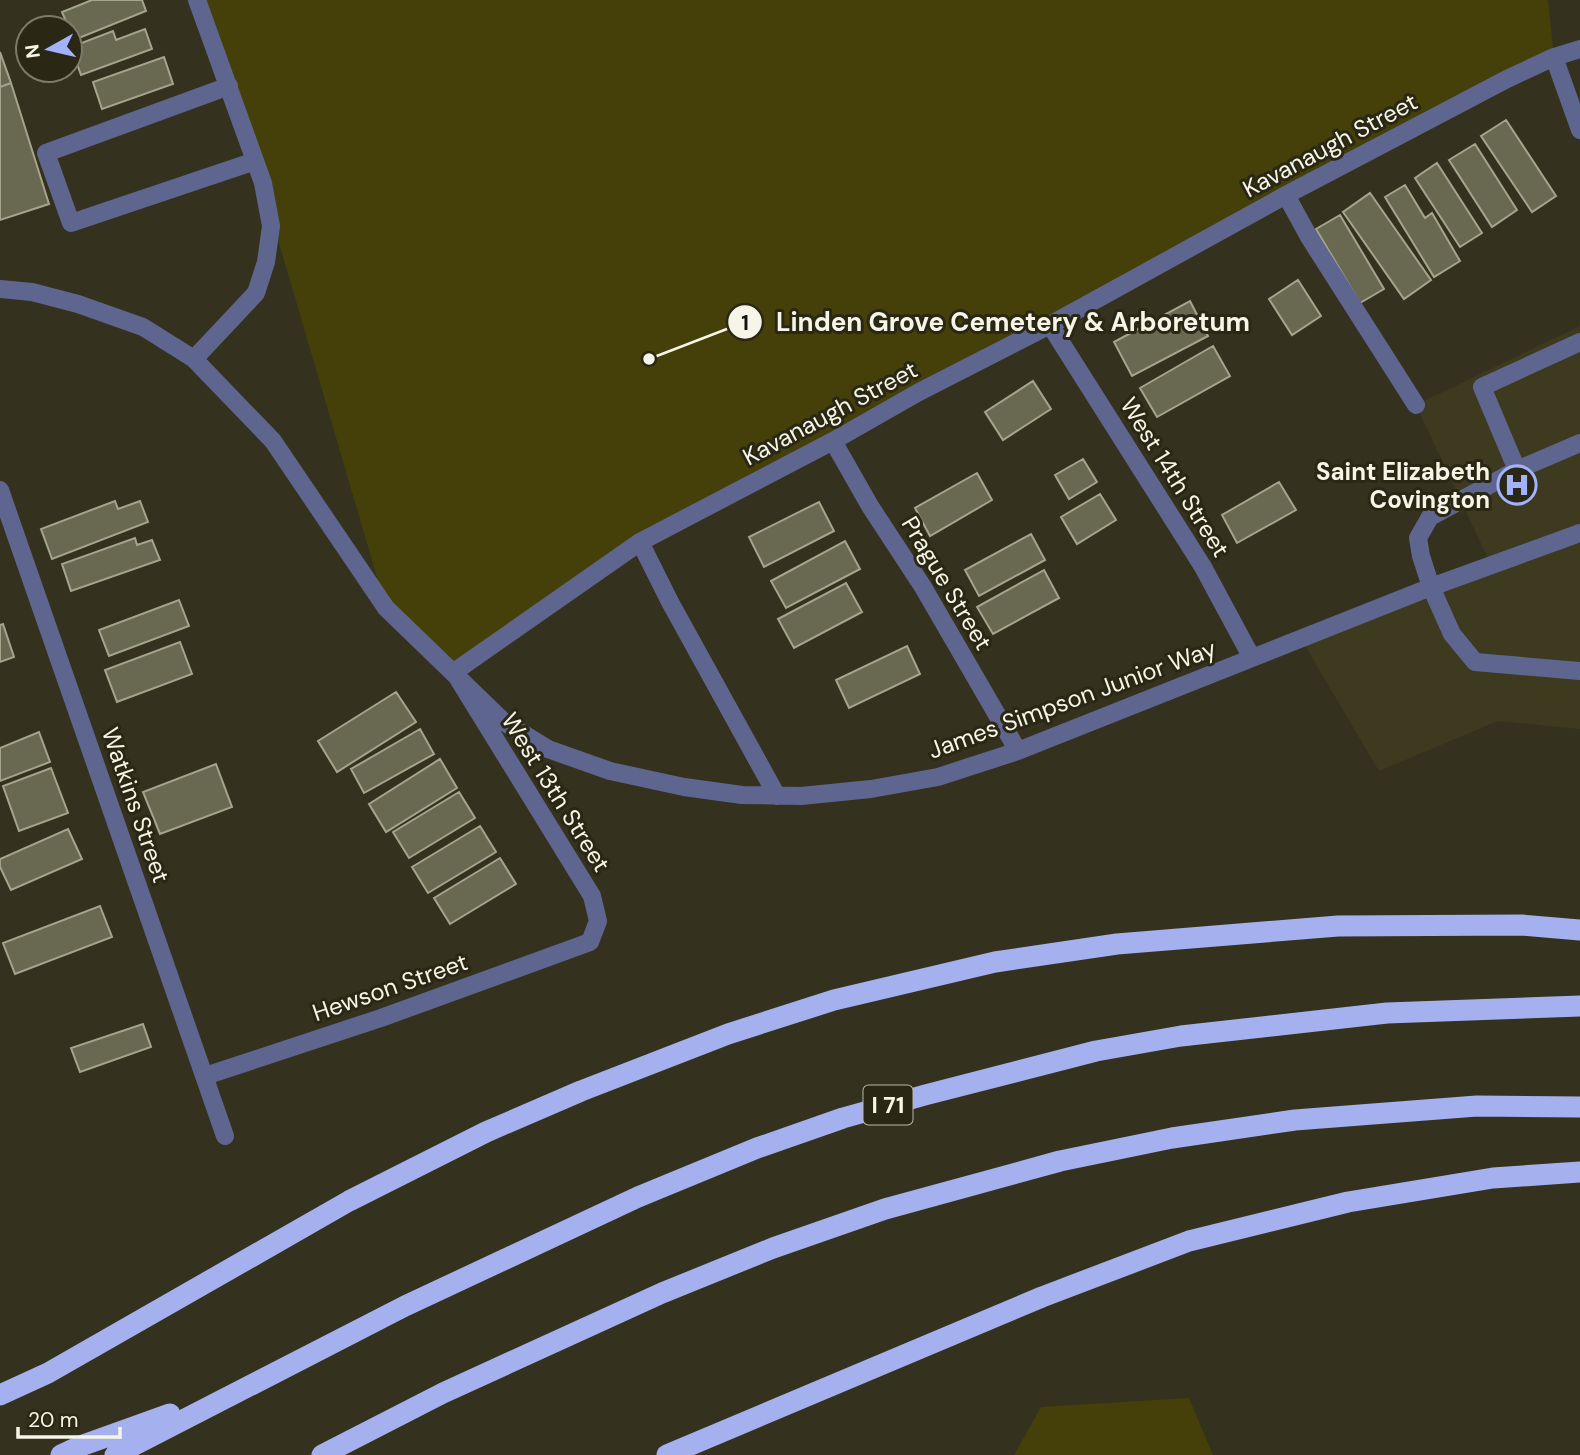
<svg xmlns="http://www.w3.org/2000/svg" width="1580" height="1455" viewBox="0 0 1580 1455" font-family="'DM Sans',sans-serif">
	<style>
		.built { fill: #3d3a1f }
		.green { fill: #454009 }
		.building { fill: #696851; stroke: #a5a48c; stroke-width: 2 }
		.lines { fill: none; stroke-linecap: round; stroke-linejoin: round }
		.minor { stroke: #5e6690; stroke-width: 18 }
		.highway { stroke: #a5b1ee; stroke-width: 21 }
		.labels { text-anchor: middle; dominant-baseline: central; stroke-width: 6; stroke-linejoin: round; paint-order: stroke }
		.shield { fill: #2a2814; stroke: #b9b8a8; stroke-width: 2 }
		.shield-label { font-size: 23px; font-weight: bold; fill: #f6f5e8 }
		.street-label { font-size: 24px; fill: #f6f5e8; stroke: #2a2814 }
		.poi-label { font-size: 24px; font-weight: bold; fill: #f6f5e8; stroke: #2a2814; text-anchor: end }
		.leader { fill: none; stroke: #f6f5e8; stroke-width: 2.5 }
		.callout-dot { fill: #f6f5e8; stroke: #2a2814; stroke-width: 2.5 }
		.mark-label { font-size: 21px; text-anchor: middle; font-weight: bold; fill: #111 }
		.callout-label { font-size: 26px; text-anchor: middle; font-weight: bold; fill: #f6f5e8; stroke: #2a2814; stroke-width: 6; stroke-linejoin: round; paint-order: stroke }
	</style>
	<rect width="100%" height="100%" fill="#34321e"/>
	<path class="built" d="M1580,326V729L1498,721L1379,771L1301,639L1491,565L1416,405Z"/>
	<path class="green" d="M197,0H1548L1554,57L640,542L454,672L386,608L255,161Z
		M1189,1398L1213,1455H1014L1041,1407Z"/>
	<path class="building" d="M92,0H142L146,11L74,40L62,12Z
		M145,29L152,49L81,75L71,47L113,31L116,40Z
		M0,52L11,83L0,87Z
		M164,57L173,84L102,109L93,82Z
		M11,83L49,204L0,220V87Z
		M1506,120L1556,196L1532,212L1481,136Z
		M1475,144L1517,210L1492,227L1449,160Z
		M1437,163L1482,233L1460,247L1415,178Z
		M1405,185L1425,218L1432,213L1460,261L1434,277L1385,197Z
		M1370,193L1431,280L1404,299L1343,212Z
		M1340,215L1384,289L1360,303L1316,229Z
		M1298,280L1321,316L1292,335L1269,299Z
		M1190,301L1208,336L1132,376L1114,342Z
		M1213,346L1230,376L1157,417L1140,388Z
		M1033,381L1051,409L1003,440L985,412Z
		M1083,459L1097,482L1069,499L1055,475Z
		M977,473L992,500L930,536L915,508Z
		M1279,482L1296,510L1237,543L1222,515Z
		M1100,494L1116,520L1077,544L1061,517Z
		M115,501L118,509L140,501L148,522L52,559L41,529Z
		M819,502L834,531L764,567L749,537Z
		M1031,534L1045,560L979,596L965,570Z
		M135,538L137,545L152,540L160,560L71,591L62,564Z
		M845,541L860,569L786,608L771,581Z
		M1044,570L1059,598L993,634L977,607Z
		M846,583L862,612L794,648L778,619Z
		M179,600L189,626L109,656L99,630Z
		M3,624L14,657L0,662V625Z
		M180,642L192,674L117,702L105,670Z
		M907,646L920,674L849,708L836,680Z
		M396,692L416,722L337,772L318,741Z
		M420,729L434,754L364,793L351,769Z
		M39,732L50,762L0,781V748Z
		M440,759L457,788L386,832L369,804Z
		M216,764L232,807L160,834L143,792Z
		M51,768L68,813L19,831L3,786Z
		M459,792L475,818L409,858L393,832Z
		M480,826L496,852L428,893L412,867Z
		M68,829L82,859L11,890L0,867V859Z
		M500,858L516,884L450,924L434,898Z
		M100,906L112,937L15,974L3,943Z
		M143,1024L151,1047L80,1072L71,1048Z"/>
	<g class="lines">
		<path class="minor" d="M1554,57L1580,130
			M229,86L46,153L71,223L255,161
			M1286,195L1309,237L1416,405
			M0,289L32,292L78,304L143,327L194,359L273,441L386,608L504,722L548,749L610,771L684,787L742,795L801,796L871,789L938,777L1018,751L1431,587L1580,533
			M1050,325L1203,567L1252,658
			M194,359L256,293L266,262L271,226L263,183L197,0
			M833,441L870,506L923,587L1018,751
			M1580,443L1517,470L1430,517L1418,538L1421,556L1431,587L1452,634L1475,662L1580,671
			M1517,470L1482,387L1580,342
			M0,490L225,1136
			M640,542L670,602L777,796
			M205,1076L381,1018L590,942L598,921L592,896L454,672L640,542L833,441L919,392L1050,325L1286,195L1507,79L1554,57L1580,49"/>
		<path class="highway" d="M0,1395L48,1373L349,1201L486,1132L581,1091L728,1034L834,1000L995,962L1117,944L1338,926L1522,925L1580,930
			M61,1455L78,1447L170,1414
			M115,1455L405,1306L638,1197L757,1148L843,1118L925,1095L1096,1051L1181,1036L1387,1013L1580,1006
			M322,1455L443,1393L662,1293L773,1248L885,1209L1060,1161L1172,1138L1295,1120L1477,1106L1580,1107
			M667,1455L1042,1297L1189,1241L1348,1202L1493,1178L1580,1172"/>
	</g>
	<defs>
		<g id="hospital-ring" transform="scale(2.0125)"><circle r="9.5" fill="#2a2814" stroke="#a3b2fd" stroke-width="1.5"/><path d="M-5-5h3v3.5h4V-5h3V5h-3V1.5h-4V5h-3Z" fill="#a3b2fd"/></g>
	</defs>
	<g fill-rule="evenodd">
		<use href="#hospital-ring" x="1517" y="485"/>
	</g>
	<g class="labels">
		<rect class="shield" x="863.5" y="1085.5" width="49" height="39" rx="5"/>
		<g class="shield-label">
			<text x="888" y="1105">I 71</text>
		</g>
		<g class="street-label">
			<text transform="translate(1330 145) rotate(-28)">Kavanaugh Street</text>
			<text transform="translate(830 413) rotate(-28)">Kavanaugh Street</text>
			<text transform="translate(1175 477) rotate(58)">West 14th Street</text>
			<text transform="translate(947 583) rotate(59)">Prague Street</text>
			<text transform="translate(1072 699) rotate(-20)">James Simpson Junior Way</text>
			<text transform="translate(556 792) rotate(58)">West 13th Street</text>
			<text transform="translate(136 805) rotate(71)">Watkins Street</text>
			<text transform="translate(390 987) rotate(-19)">Hewson Street</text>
		</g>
		<g class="poi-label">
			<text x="1490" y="471">Saint Elizabeth<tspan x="1490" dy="28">Covington</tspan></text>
		</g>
	</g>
	<path class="leader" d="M649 359L745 322"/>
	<g class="callout-dot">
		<circle cx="649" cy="359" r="7"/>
		<circle cx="745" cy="322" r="18"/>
	</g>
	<g class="mark-label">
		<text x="745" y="330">1</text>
	</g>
	<g class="callout-label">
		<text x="1013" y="331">Linden Grove Cemetery &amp; Arboretum</text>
	</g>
	<g transform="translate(49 49) rotate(262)"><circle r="33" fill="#2a2814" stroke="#7c7a69" stroke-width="2"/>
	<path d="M0-5L12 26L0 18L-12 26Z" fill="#a3b2fd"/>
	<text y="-10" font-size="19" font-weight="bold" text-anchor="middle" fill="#f6f5e8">N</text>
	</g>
	<path d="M18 1427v10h102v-10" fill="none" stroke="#f6f5e8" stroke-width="3.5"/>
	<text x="28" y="1427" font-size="21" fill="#f6f5e8" stroke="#2a2814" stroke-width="5" paint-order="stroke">20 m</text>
</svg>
